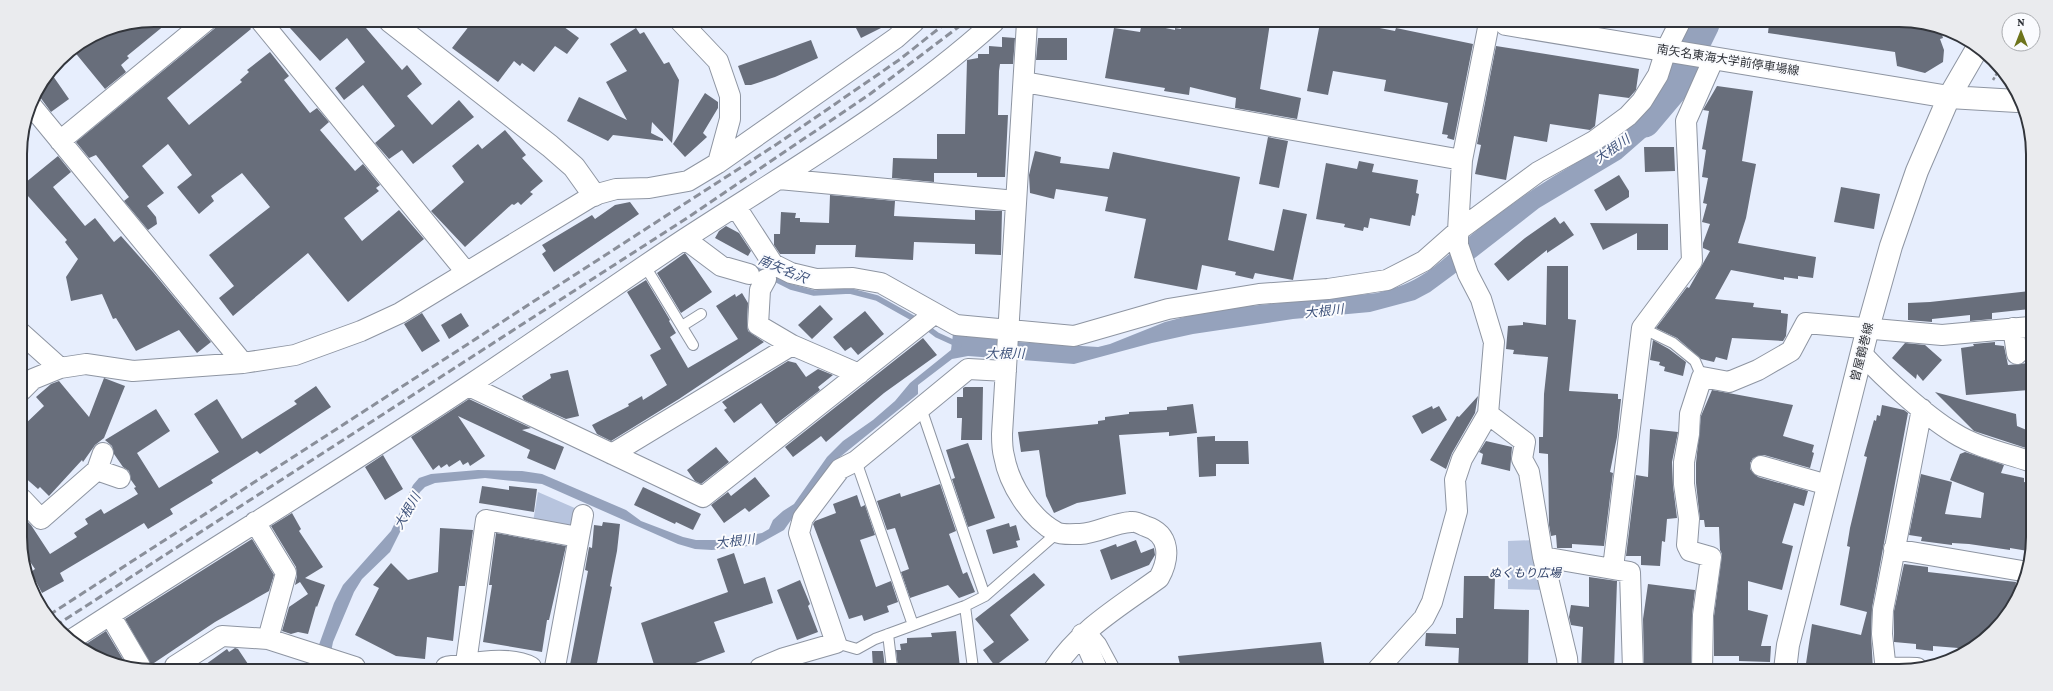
<svg xmlns="http://www.w3.org/2000/svg" width="2053" height="691" viewBox="0 0 2053 691" font-family="'Crimson Pro','Noto Sans JP',serif">
	<style>
		.green { fill: #b7c4de }
		.water { fill: #95a2bc }
		.pier { fill: #e7eefd }
		.lines { fill: none; stroke-linecap: round; stroke-linejoin: round }
		.stream { stroke: #95a2bc; stroke-width: 5.5 }
		.river { stroke: #95a2bc; stroke-width: 33 }
		.building { fill: #686e7b }
		.lane-casing { stroke: #8e95a2; stroke-width: 12 }
		.street-casing { stroke: #8e95a2; stroke-width: 22 }
		.secondary-casing { stroke: #8e95a2; stroke-width: 24 }
		.path { stroke: #898e98; stroke-width: 2.5; stroke-dasharray: 3 2; stroke-linecap: butt }
		.lane { stroke: #fff; stroke-width: 10 }
		.street { stroke: #fff; stroke-width: 20 }
		.secondary { stroke: #fff; stroke-width: 22 }
		.rail { stroke: #8a8f9a; stroke-width: 3; stroke-dasharray: 8 4; stroke-linecap: butt }
		.labels { text-anchor: middle; dominant-baseline: central; stroke-width: 4; stroke-linejoin: round; paint-order: stroke }
		.street-label { font-size: 12px; fill: #32353b; stroke: #fafbfe }
		.park-label { font-size: 12px; font-style: italic; fill: #2d3f66; stroke: #fafbfe }
		.water-label { font-size: 13px; font-style: italic; fill: #40547c; stroke: #fafbfe }
		.rim { fill: none; stroke: #32353b; stroke-width: 2 }
	</style>
	<rect width="100%" height="100%" fill="#e7eefd"/>
	<path class="green" d="M538,492L577,509L574,524L568,528L533,522Z
		M1535,540L1545,590L1508,589V541Z"/>
	<path class="water" d="M1697,24H1717L1681,97L1674,109L1661,124L1621,159L1539,208L1453,275L1430,292L1415,300L1370,312L1293,319L1193,334L1152,343L1074,364L968,356L952,359L918,385V394L830,465L784,530L757,545L712,550L695,549L678,544L542,484L485,478L435,483L425,487L420,492L390,552L362,579L354,592L333,642L328,667H311L334,603L343,585L391,531L413,485L419,478L431,474L478,470L522,471L542,474L626,510L641,521L683,537L696,540H724L762,533L769,529L773,520L783,511L794,504L827,457L843,441L873,420L895,401L910,383L951,350L953,334L1018,342L1098,347L1110,344L1165,322L1196,314L1240,307L1377,293C1392,289 1406,285 1419,277C1440,265 1457,246 1476,231C1492,218 1509,207 1525,195C1574,161 1630,139 1663,87L1667,89L1680,79L1682,75Z"/>
	<path class="pier" d="M1693,31L1713,35L1693,79L1679,76L1691,47Z"/>
	<g class="lines">
		<path class="stream" d="M753,268L791,287L814,293L850,291L877,298L918,321
			M925,326L937,335L959,345"/>
		<path class="river" d="M1644,121L1671,89L1703,24"/>
	</g>
	<path class="building" d="M154,20H171L127,56L129,58L121,65L126,72L105,89L73,50L103,30Z
		M222,20H244L251,29L167,98L189,125L242,82L240,80L249,72L247,70L270,52L289,76L284,80L310,113L317,108L329,122L320,130L355,171L363,164L380,185L376,188L379,191L344,218L362,241L399,210L424,239L348,302L308,253L233,316L219,298L234,286L209,255L270,207L242,173L211,196L214,201L199,214L177,187L192,175L168,144L142,166L164,193L147,206L156,217L157,224L148,230L124,201L129,197L96,155L89,158L76,142L214,29Z
		M299,20L360,21L402,70L407,65L422,84L407,96L432,125L459,100L474,117L413,164L402,150L389,159L375,143L395,126L363,85L344,100L335,88L365,62L347,38L320,61L290,28Z
		M473,21H502L511,28L516,21H556L579,38L567,54L555,46L534,72L522,63L520,66L514,61L498,82L452,48Z
		M853,22H893L861,38Z
		M1142,23L1175,30V28L1181,29L1182,23H1270L1260,89L1301,98L1297,119L1235,108L1236,98L1190,87L1189,95L1164,91L1165,88L1105,78L1114,28L1140,32Z
		M1320,23H1354L1395,31L1396,28L1473,44L1454,140L1447,138L1448,135L1442,134L1448,103L1384,91L1386,80L1333,71L1328,95L1307,91Z
		M1769,24L1934,25L1940,28L1943,38L1940,39L1944,50L1943,62L1925,73L1897,66L1895,52L1768,33Z
		M636,28L640,34L644,32L664,64L669,62L679,80L672,143L652,122L651,133L663,139V141L613,135L608,141L567,121L579,97L627,120L606,82L627,71L610,44Z
		M1002,37L1015,38L1013,64H1000L999,71L998,115H1008L1005,177H977V173H934V182L892,178L893,158L937,159V134H965L967,60L978,58V54H989V46L1002,47Z
		M1038,38H1067V60H1036Z
		M811,40L818,58L775,77L751,85H745L738,66Z
		M1496,46L1639,69L1636,90L1629,98L1599,94L1595,126L1590,130L1550,124L1547,142L1514,136L1506,180L1475,174L1481,145L1477,144Z
		M53,76L69,99L51,112L37,93L45,81Z
		M1717,86L1753,91L1742,161L1756,164L1746,218L1738,243L1816,257L1813,278L1798,276V279L1784,277V280L1731,270L1715,299L1754,303L1753,307L1781,310V313L1788,314L1786,336L1783,341L1732,338L1727,360L1716,357L1714,362L1701,359L1677,338L1656,328L1687,287L1689,288L1710,251L1703,248V243L1710,224L1702,222L1707,204L1703,203L1708,178L1702,177L1706,150L1702,149L1709,111L1703,110Z
		M705,93L718,102V108L703,133L707,137L685,157L673,144Z
		M505,130L526,155L522,158L543,181L530,192L533,194L521,205L518,202L514,205L512,204L465,247L431,211L464,182L452,166L478,144L482,149Z
		M1268,137L1288,141L1279,188L1259,184Z
		M1644,147H1674L1675,171L1645,172Z
		M1035,151L1061,157L1060,163L1109,169L1113,152L1240,177L1228,240L1274,251L1283,209L1307,214L1293,280L1255,273L1253,279L1235,275L1236,272L1202,265L1197,290L1134,278L1146,219L1105,211L1108,197L1056,189L1054,199L1030,193L1029,175Z
		M58,156L71,172L53,187L85,226L95,218L114,242L121,236L153,272L211,342L197,353L179,330L136,351L116,318L113,319L102,294L71,301L66,277L78,259L65,242L67,240L20,187Z
		M1359,161L1374,164L1372,172L1418,180L1416,193L1419,194L1415,216L1412,215L1410,226L1370,218L1368,228L1364,227L1363,231L1344,227L1345,224L1316,219L1326,163L1357,169Z
		M1619,175L1629,191V197L1606,211L1594,190Z
		M1841,187L1880,194L1874,229L1834,222Z
		M830,195L895,201L894,216L975,220V210L1002,211L1001,255L975,254V244L914,242L913,260L855,257L856,245H816L815,254H780L774,245V234H780L781,212L796,213L795,218H800V222L829,223Z
		M630,202L639,214L554,272L542,254L546,251L542,245L592,215L595,219L615,205Z
		M1555,217L1560,224L1564,221L1574,235L1547,253V250L1508,281L1494,264L1525,238Z
		M1590,223L1668,224V250H1637V233L1603,250Z
		M726,226L739,233L751,251L748,256L715,238L719,231Z
		M685,253L712,292L681,313L657,273Z
		M1547,266H1568V319L1576,320L1569,391L1618,394V399H1621L1617,437L1610,472L1613,473L1604,546L1572,544V548H1557L1556,535L1551,536L1549,525L1548,454L1539,453V437H1543L1544,394L1548,357L1513,354L1514,350L1506,349L1508,326L1523,325V322L1546,325Z
		M646,280L670,320L669,321L676,333L670,337L688,368L738,339L716,306L735,294L736,297L742,293L748,303L747,324L748,331L764,342L679,399L611,441L597,434L592,425L629,406L628,404L642,396L643,400L667,385L650,355L661,349L627,292Z
		M2030,291V309L1992,313V319L1970,321V315L1932,319V322L1908,320V303L1930,302Z
		M820,305L833,319L812,339L798,325Z
		M865,311L884,334L858,355L851,347L845,351L833,337Z
		M422,313L440,341L422,352L404,324Z
		M461,313L469,326L449,339L441,325Z
		M923,338L937,355L884,393L826,442L821,436L793,457L785,447Z
		M1653,340L1669,349L1686,362L1683,376L1664,371L1665,367L1659,365L1660,362L1650,360Z
		M1995,342V345L2004,346L2008,365L2029,363V390L1966,395L1961,348L1974,346L1973,344Z
		M1905,343L1925,345L1942,360L1923,381L1917,374L1916,379L1892,358Z
		M788,361L796,363L806,377L818,369L833,375L818,387L820,390L776,424L761,403L734,423L724,410L727,408L722,402Z
		M568,370L579,416L566,419L524,400L522,396L551,378L550,374Z
		M104,378L125,386L104,438L95,445L83,462L82,460L49,496L40,487L38,489L22,475V427L44,406L36,397L51,384L59,381L89,417Z
		M316,386L331,407L260,454L257,451L211,480L213,483L170,509L173,514L148,529L144,523L60,573L64,581L42,593L31,572L35,569L22,550V516L31,525L50,554L77,537L74,533L88,524L85,519L101,509L104,514L138,494L134,488L136,487L131,480L129,471L123,467L114,454L112,446L105,440L156,409L170,431L137,453L159,488L219,452L194,414L217,399L242,439L297,404L294,401Z
		M965,387H983L982,440H961L962,418H957V397H963V388Z
		M1712,390L1793,405L1783,436L1814,445L1812,452L1814,453L1810,468L1764,455L1753,458L1750,463V469L1758,477L1808,491L1804,506L1794,503L1782,543L1793,546L1782,590L1748,581V610L1768,615L1761,646H1771L1770,662L1739,661V656H1714V616L1722,554L1720,550L1719,527H1705L1704,520H1700L1696,483V463L1701,416Z
		M1935,392L2016,414L2017,426L2029,431V449L1974,431Z
		M1478,396L1475,413L1452,453L1446,469L1430,460L1457,416L1459,417Z
		M469,399L531,428L522,430L564,447L555,470L527,458L530,450L458,416L485,456L470,466L468,462L463,465L460,460L449,467L447,464L441,468L439,465L433,470L411,437Z
		M1193,404L1197,433L1169,436V432L1119,435L1126,494L1077,503L1054,513L1046,496L1039,450L1021,452L1018,432L1098,424V421L1105,420V417L1129,414V412L1167,410V407Z
		M1882,405L1904,410L1908,413L1872,608L1871,634L1873,670H1805L1812,624L1861,635L1867,612L1840,605L1850,547L1847,546L1850,528L1867,457L1864,456L1874,420L1876,421L1877,415L1880,416Z
		M1432,406L1433,409L1439,406L1447,420L1422,434L1412,416Z
		M1650,429L1678,432L1672,462L1673,486L1677,518L1667,519L1665,542L1662,541L1660,566L1641,565V556H1626L1636,475L1648,477Z
		M1215,436V441H1248L1249,464H1216V476L1199,477L1197,437Z
		M1486,441L1512,447L1510,471L1481,464L1483,454L1479,452Z
		M968,443L995,518L968,527L952,479L955,478L946,450Z
		M716,447L729,462L701,484L695,481L687,470Z
		M1965,452L2004,465L2001,473L2024,478V482L2029,483L2028,551L2010,548V550L1969,544L1952,543V545L1921,541L1922,537L1909,535L1921,474L1952,482L1945,514L1981,518L1984,493L1950,480L1960,454Z
		M383,455L403,489L385,500L365,467Z
		M755,477L770,496L749,512L745,508L724,523L711,505L728,492L731,496Z
		M940,484L956,531L949,534L963,574L967,572L975,592L959,598L948,585L910,598L901,572L909,569L895,528L887,530L877,501L900,493L901,497Z
		M482,486L509,490V486L537,489L534,512L479,503Z
		M643,487L701,514L693,530L676,522L675,524L634,505Z
		M857,495L861,507L865,505L875,535L860,540L876,587L891,581L898,602L887,606L889,612L864,621L862,615L849,619L813,524L815,521L836,513L833,504Z
		M292,513L301,529L299,531L323,567L305,578L325,585L317,607L316,606L308,634L298,632L291,634L282,631L289,607L308,594L300,582L295,585L297,576L296,567L271,526Z
		M603,522L620,524L617,551L610,586L612,587L596,668L580,667L570,665L588,571L585,570L589,547L592,548L594,525L602,526Z
		M1009,523L1010,527L1016,525L1020,540L1016,541L1018,547L993,554L986,530Z
		M440,528L473,530L465,586H459L453,641L427,637L425,659L396,656L355,635L379,588L373,585L391,563L408,580L438,572Z
		M496,533L566,546L549,620H547L542,652L483,642L492,585H489Z
		M252,539L274,575L269,591L215,622L151,665L125,619Z
		M1136,540L1141,553L1154,548L1155,555L1149,565L1111,580L1100,550L1116,544L1117,547Z
		M734,553L744,584L765,577L773,603L714,622L725,652L682,668H655L641,623L728,592L717,559Z
		M1904,564L1928,567V572L2016,582L2014,603L2010,611L1981,643L1971,649L1933,646V651L1916,649V644L1894,642V611Z
		M1034,573L1045,585L1010,615L1029,640L995,666L983,650L994,642L975,619Z
		M1464,576H1495L1494,609L1529,610L1528,670H1458L1459,648L1425,646L1426,633L1456,634V618H1463Z
		M1589,577L1617,581L1614,670H1581L1583,627L1571,625L1569,617L1571,605L1589,607Z
		M800,580L810,604L808,606L818,632L797,640L777,590Z
		M1648,584L1695,590L1692,615L1691,670H1644L1643,619Z
		M106,631L127,666H119L80,648Z
		M956,631L960,668H898L896,650H901L900,644L907,643V638L932,637L931,633Z
		M1321,642L1325,669H1181L1178,656Z
		M235,648L238,649L250,667H202L227,649L229,652Z
		M872,651H883L885,668H873Z"/>
	<g class="lines">
		<g class="lane-casing">
			<path id="lane" d="M645,266L693,345
				M682,326L701,314
				M1642,328L1673,343L1695,361L1702,377
				M921,408L985,596
				M856,461L913,625
				M965,606L973,668
				M1089,629L1101,643L1115,669
				M888,634L892,668
				M836,643L857,649L875,639L965,606L985,596L1057,533"/>
		</g>
		<g class="street-casing">
			<path id="street" d="M260,20L466,272
				M680,21L718,61L730,96V119L718,163
				M1027,22L1002,434C1002,441 1002,449 1004,456C1009,484 1030,518 1056,532C1061,535 1074,534 1080,534C1098,533 1113,523 1131,522C1135,521 1141,524 1145,526C1171,534 1170,558 1159,578C1122,605 1080,629 1054,669
				M1024,82L1462,160
				M30,104L243,363
				M60,141L207,20
				M779,179L1016,201
				M736,207L773,264L791,273L816,279L853,278L881,283L956,325L1074,336L1168,309L1259,294L1328,289L1387,280L1424,261L1458,231L1538,172L1594,141L1628,116L1642,101L1658,75L1666,50L1679,24
				M685,239L721,266L749,274
				M766,279L760,290L758,325L792,345L859,374
				M2013,328L2017,354
				M21,333L60,368
				M1862,354C1885,379 1926,416 1954,433C1976,447 2005,453 2029,461
				M469,386L703,497L934,314
				M22,390L33,379L60,368L86,364L133,371L243,363L295,355L361,331L400,313L594,195L616,189L649,188L688,181L718,163L896,38L914,22
				M1488,414L1525,442L1522,459L1529,472L1543,557L1567,658L1568,670
				M612,454L792,345
				M1761,466L1828,485
				M97,470L120,478
				M22,499L41,519L97,470L103,453
				M255,522L286,573L268,639
				M1894,549L2028,572
				M1543,557L1630,572L1633,670
				M1613,568L1642,328L1692,261L1686,121L1714,58
				M110,615L140,666
				M1082,634L1097,669
				M71,640C203,554 339,472 471,384C542,337 612,287 683,240C789,171 900,107 994,22
				M466,663L486,520L578,537
				M175,666L222,636L268,639L355,667
				M446,667C469,663 510,655 531,667
				M555,667L583,515
				M1885,667L1917,668
				M760,668L784,658L836,643L799,533L803,518L840,469L856,461L968,369L1006,371
				M1378,669L1424,618L1432,602L1457,511L1455,480L1462,459L1488,414L1494,342L1481,299L1468,274L1458,245V231L1462,160L1489,23
				M1702,670L1703,615L1711,557L1690,551L1687,545L1689,519L1684,484V462L1689,434L1690,414L1702,377L1729,382L1758,370L1791,351L1806,323L1942,335L2030,327
				M1886,671L1882,634L1883,610L1922,409"/>
		</g>
		<g class="secondary-casing">
			<path id="secondary" d="M390,21L550,146L574,167L594,195
				M1506,24L1949,97L2017,101
				M1785,670L1788,645L1868,328L1891,246L1917,171L1949,97L1978,47"/>
		</g>
		<path class="path" d="M1993,80L1999,70"/>
		<use href="#lane" class="lane"/>
		<use href="#street" class="street"/>
		<use href="#secondary" class="secondary"/>
		<path class="rail" d="M49,615L777,144L899,60L947,22
			M55,626L687,218L870,94L965,22"/>
	</g>
	<g class="labels">
		<g class="street-label">
			<text transform="translate(1728 60) rotate(9)">南矢名東海大学前停車場線</text>
			<text transform="translate(1862 352) rotate(-76)">曽屋鶴巻線</text>
		</g>
		<g class="park-label">
			<text x="1525" y="573">ぬくもり広場</text>
		</g>
		<g class="water-label">
			<text transform="translate(1612 149) rotate(-35)">大根川</text>
			<text transform="translate(783 269) rotate(23)">南矢名沢</text>
			<text transform="translate(1324 311) rotate(-6)">大根川</text>
			<text x="1005" y="353">大根川</text>
			<text transform="translate(407 511) rotate(-60)">大根川</text>
			<text transform="translate(735 541) rotate(-6)">大根川</text>
		</g>
	</g>
	<path d="M0 0H2053V691H0ZM154 27H1899A127 127 0 0 1 2026 154V537A127 127 0 0 1 1899 664H154A127 127 0 0 1 27 537V154A127 127 0 0 1 154 27Z" fill="#eaebee" fill-rule="evenodd"/>
	<path class="rim" d="M154 27H1899A127 127 0 0 1 2026 154V537A127 127 0 0 1 1899 664H154A127 127 0 0 1 27 537V154A127 127 0 0 1 154 27Z"/>
	<g transform="translate(2021 32)"><circle r="19" fill="#fafbfe" stroke="#aaacb0"/>
	<path d="M0-3L7 15L0 10L-7 15Z" fill="#6d741c"/>
	<text y="-6" font-size="11" font-weight="bold" text-anchor="middle" fill="#32353b">N</text>
	</g>
</svg>
